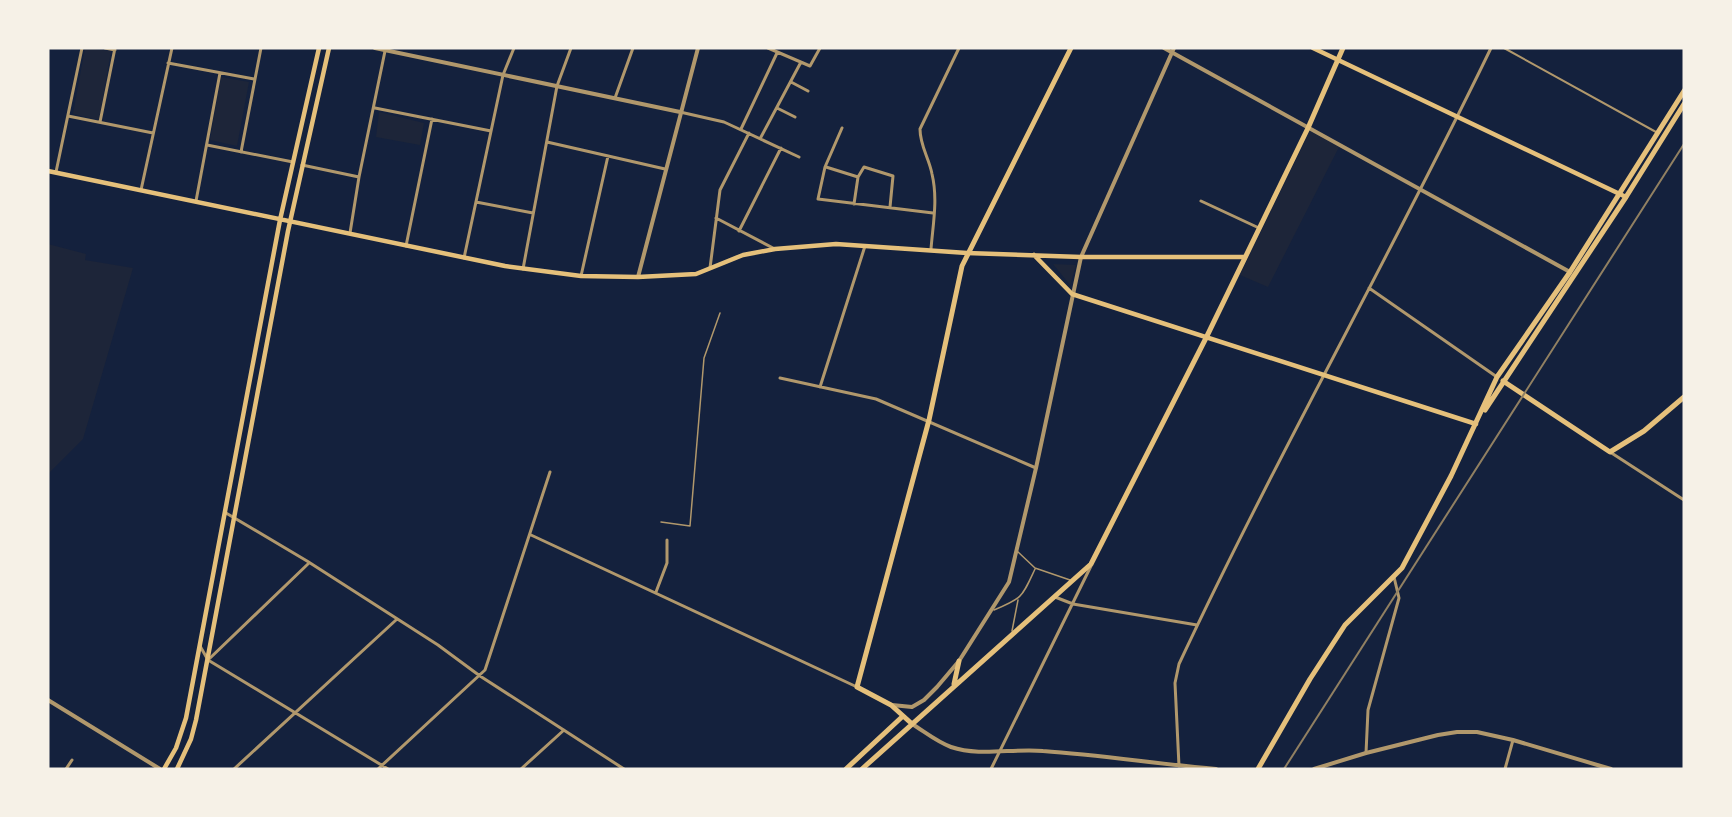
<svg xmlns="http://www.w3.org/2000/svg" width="1732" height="817" viewBox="0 0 1732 817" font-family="Montserrat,sans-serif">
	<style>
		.green { fill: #1d2539 }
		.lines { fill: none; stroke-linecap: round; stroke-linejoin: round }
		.service { stroke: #b1986c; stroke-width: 1.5 }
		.pedestrian { stroke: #b1986c; stroke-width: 2 }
		.minor { stroke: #b1986c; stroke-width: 3 }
		.tertiary { stroke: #b1986c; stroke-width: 4 }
		.secondary { stroke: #e5c07b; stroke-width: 4.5 }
		.primary { stroke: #e5c07b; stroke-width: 5 }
		.rail { stroke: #918062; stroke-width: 2 }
	</style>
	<rect width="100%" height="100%" fill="#14213d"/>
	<path class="green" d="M85,48L111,51L99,120L73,114Z
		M221,77L249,82L237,146L210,140Z
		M379,112L424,123L420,145L376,137Z
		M1310,131L1339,147L1268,287L1240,275Z
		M48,244L86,254L85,260L133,268L83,439L48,474Z
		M1053,264L1076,265L1070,285Z"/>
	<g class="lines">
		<path class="service" d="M661,522L690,526L704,358L720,313
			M1017,551L1035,568L1070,580
			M994,610C1023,598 1022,597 1035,569
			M1012,631L1018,600"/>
		<path class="pedestrian" d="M1504,48L1656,132"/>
		<path class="minor" d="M105,48L115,50
			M768,48L810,66L820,48
			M168,63L254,79
			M791,82L808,91
			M615,98L633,48
			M375,108L491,131
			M777,108L795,117
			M680,112L724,122L799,157
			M68,116L153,133
			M100,122L115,48
			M842,128L825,167L818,199L933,213
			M741,129L777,53
			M761,137L801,62
			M547,142L665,169
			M207,145L293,162
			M241,152L261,48
			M302,165L359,177
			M826,167L858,177L864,167L893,176L890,207
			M56,172L82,48
			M141,190L172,48
			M196,201L220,73
			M1201,201L1259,228
			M476,202L533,213
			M854,204L858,177
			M716,218L773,248
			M739,231L781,148
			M350,233L359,177L385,51
			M406,246L432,119
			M931,249C933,224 938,199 932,174C929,158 920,146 920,129L959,48
			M464,258L503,75L514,48
			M710,268L720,190L749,133
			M523,269L557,86L571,48
			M581,276L608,156
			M1369,288L1497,377
			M780,378L876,399L1036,468
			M820,387L865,246
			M1610,452L1684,500
			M226,513L307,561L438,645L480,676L624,769
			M531,535L857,687
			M656,592L667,563V540
			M1055,597L1073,604L1197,625
			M200,646L208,660L388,769
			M208,660L309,563
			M1366,753L1368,710L1399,598L1394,577
			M1179,766L1175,683L1179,664C1277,455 1391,255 1491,48
			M66,769L72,760
			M234,769L396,620
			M378,769L485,670L550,472
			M521,769L564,730
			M991,769L1091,566
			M1505,769L1513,740"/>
		<path class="tertiary" d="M375,48L680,112
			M1164,48L1570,272
			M638,277L698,48
			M48,700L160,769
			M892,705L912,707L924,700L937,687L959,661L1009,582L1036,468L1081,257L1174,48
			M912,724C925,732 937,742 951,747C980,757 1013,748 1043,751C1101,755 1158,764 1216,769
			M1314,769L1366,753L1438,735L1457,732H1477L1513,740L1611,769"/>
		<path class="secondary" d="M1313,48L1626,197
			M48,171L505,266L581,276L638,277L696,274L743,255L775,249L836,244L967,253L1081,257H1245
			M1034,255L1072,294L1476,424
			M164,769L176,748L186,718L280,220L319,48
			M177,769L191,739L196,720L288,231L329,48"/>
		<path class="primary" d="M1503,381L1610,452L1644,431L1684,397
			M1485,410L1626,197L1684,104
			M954,684L959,661
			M911,723L891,705L857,687L929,420L962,266L1071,48
			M846,769L903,716
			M862,769L1091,564L1206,338L1308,128L1343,48
			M1258,769L1310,679L1345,625L1402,568L1451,476L1497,377L1570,272L1684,91"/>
		<path class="rail" d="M1284,769L1684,144"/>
	</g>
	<rect width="1732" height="817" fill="none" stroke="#f6f1e7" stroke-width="99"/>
</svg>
